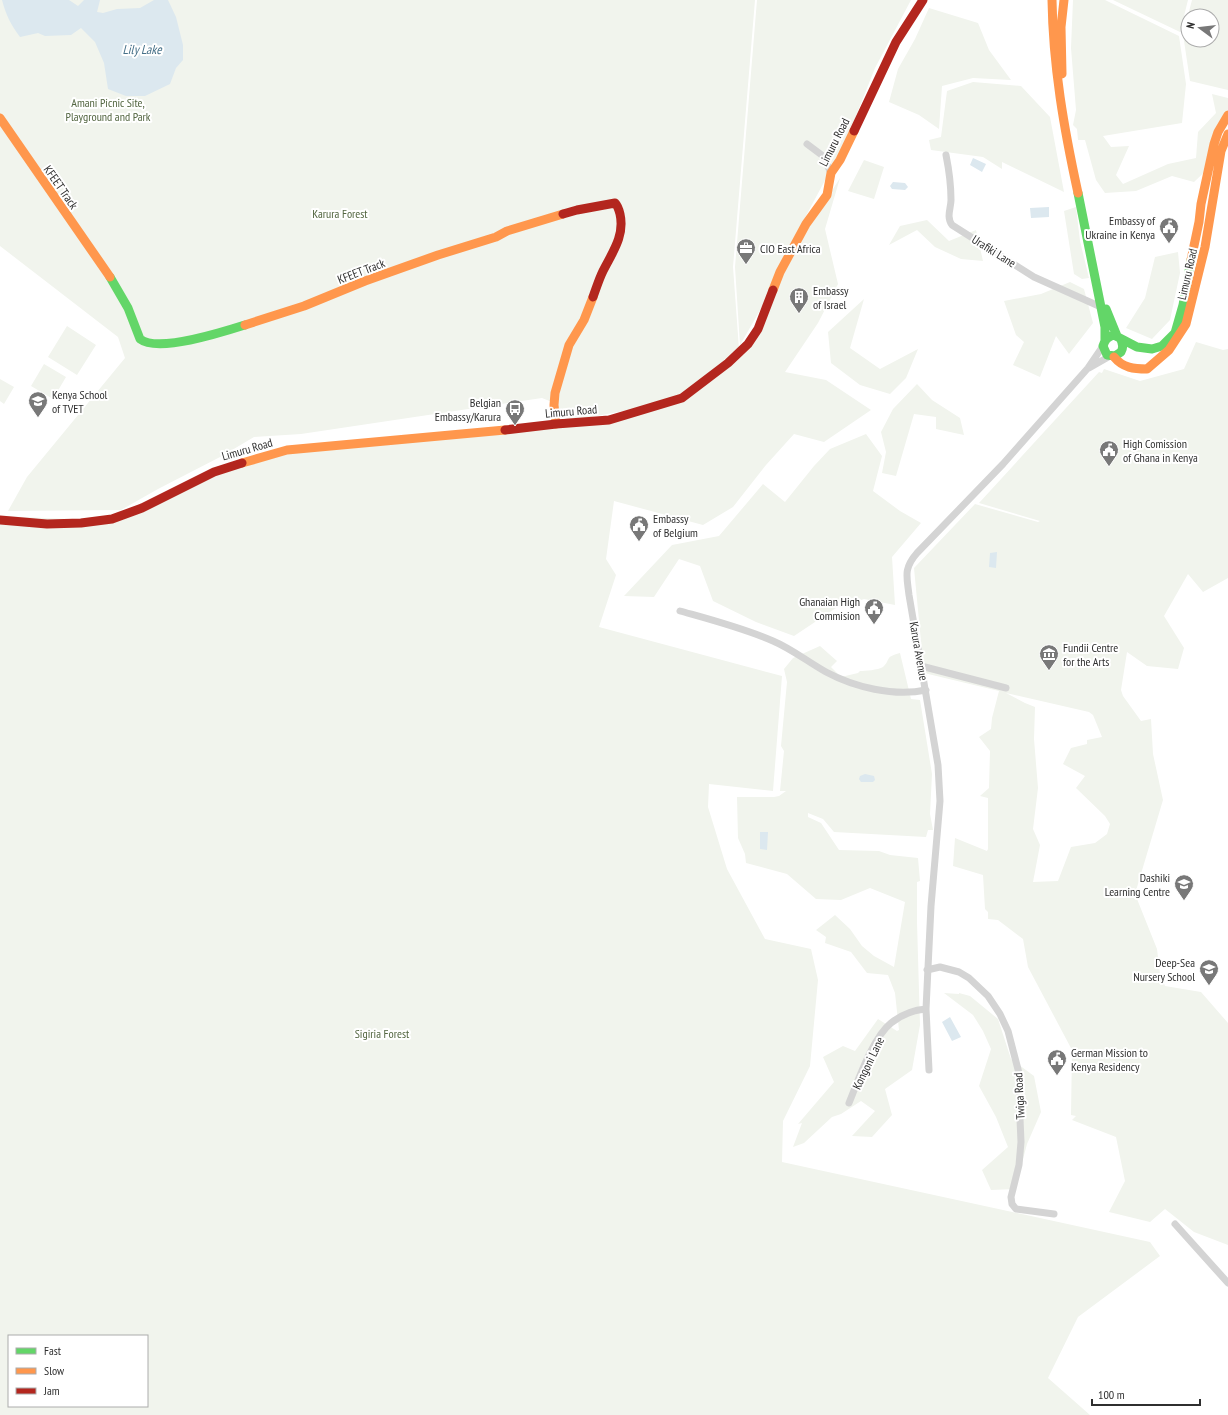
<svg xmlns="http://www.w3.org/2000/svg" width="1228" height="1415" viewBox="0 0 1228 1415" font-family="'PT Sans Narrow',sans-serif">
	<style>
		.green { fill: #f1f4ed; fill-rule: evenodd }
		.water { fill: #dce8ef }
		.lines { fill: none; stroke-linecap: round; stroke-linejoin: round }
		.street { stroke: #d4d4d4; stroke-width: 7 }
		.fast { stroke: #63d668; stroke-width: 9 }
		.slow { stroke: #ff974d; stroke-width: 9 }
		.jam { stroke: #b3261e; stroke-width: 9 }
		.labels { text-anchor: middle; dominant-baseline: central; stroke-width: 4; stroke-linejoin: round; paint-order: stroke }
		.park-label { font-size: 12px; fill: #536641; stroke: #fff }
		.street-label { font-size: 12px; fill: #2f2f2f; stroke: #fff }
		.poi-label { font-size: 12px; fill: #2f2f2f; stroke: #fff; text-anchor: start }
		.water-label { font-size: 13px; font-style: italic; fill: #467088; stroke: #fff }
	</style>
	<rect width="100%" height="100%" fill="#fff"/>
	<path class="green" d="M0,0H755L733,267L739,349L732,362L768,311L789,259L840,178L825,229L838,284L818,323L785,372L826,380L871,410L824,442L794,434L766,465L733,507L703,525L614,501L606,559L616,575L599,627L782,676L773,791L709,784L708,807L727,869L765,939L811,949L818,980L810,1066L783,1121L782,1162L1150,1242L1160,1256L1078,1317L1048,1378L1090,1415H0V516L69,519H119L252,458L623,414L640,408L569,421L552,402L542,398L301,434L254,437L222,456L158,489L121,510L8,511L27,477L125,358L118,337L0,246ZM9,1336H147V1406H9Z
		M757,0H911L875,68L846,141L777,270L763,305L740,345L735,267Z
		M1073,0H1105L1179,36L1186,84L1182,123L1103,136L1111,147L1129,146L1116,175L1123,184L1168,164L1196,158L1198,132L1216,113L1212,94L1228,98V109L1214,163L1194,182L1172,176L1136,191L1105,193L1096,180L1085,140H1078L1077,129L1073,125L1076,110L1071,48Z
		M1113,0H1188L1180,32Z
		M1192,0H1228V90L1190,81L1183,34ZM1188,16H1212V40H1188Z
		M929,8L978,23L989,50L1011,80L973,78L942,86L939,129L919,115L889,102L898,69L915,39Z
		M973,82L1021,86L1050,117L1064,192L1002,162V169L983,157L931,150L929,140L941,137L947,91Z
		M864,160L884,167L874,199L848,191Z
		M1076,207L1080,241L1089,278L1082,279L1074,274L1064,211Z
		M927,220L949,241L976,230L983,261L961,259L935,247L917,230L889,245L900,226Z
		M1178,252L1180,273L1170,320L1152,339L1126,328L1145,298L1155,257Z
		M1070,282L1084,289L1093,323L1069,354L1056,336L1040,377L1013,365L1024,342L1016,335L1004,301L1041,294Z
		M864,299L850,348L880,369L918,349L906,378L890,394L860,385L831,363L828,332Z
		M67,326L96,345L77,375L48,357Z
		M1196,342L1223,350L1228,349V578L1203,592L1188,574L1164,616L1184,648L1178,669L1147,666L1127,652L1121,690L1123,696L1141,721L1151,719L1153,754L1163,800L1135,894L1157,949L1160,974L1165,986L1201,992L1228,1023V1245L1194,1232L1165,1209L1150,1222L1109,1212L1125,1181L1116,1137L1072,1120L1076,1116L1071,1115L1072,1050L1028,967L1023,939L998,920L988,919V912L985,909L983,875L953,866L955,838L987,851L988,849V798L980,796L989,788L990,751L979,737L991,729L992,718L999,691L924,673L914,568L975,504L1038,522L1040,521L979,503L1099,372L1102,373L1104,369L1140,381L1184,369ZM1006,693L1089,712L1093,715L1102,737L1087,740V744L1071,748L1063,764L1085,776L1076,788L1105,816L1110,824L1107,834L1095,843L1071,847L1058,881L1033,882L1040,845L1033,829L1038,788L1034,739L1035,707L1025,703Z
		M44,364L66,377L53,399L31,386Z
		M0,379L14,387L4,404L0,401Z
		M917,384L932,400L960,418L964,435L936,429V417L914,414L896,476L882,473L886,452L881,432L893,409Z
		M866,434L882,456L873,491L900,511L921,523L892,557L895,605L864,599L836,608L794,636L756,622L713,601L700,566L679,559L654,597L624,596L672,545L719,536L763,484L785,502L814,466L830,449Z
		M820,646L837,661L831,667L841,677L858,673L860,671C865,671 878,670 883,667C891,660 884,657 900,653L911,699L920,700L932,774L930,814L933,830H928L926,837L834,832L823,819L808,813V817L821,823L839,850L879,851L890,855L918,858L920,881L917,882V922L920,1025L912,1070L885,1089L892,1115L872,1137L852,1136L875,1111L861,1101L841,1114L832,1117L804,1143L793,1147L802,1123L798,1124L834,1082L823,1057L843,1046L855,1051L878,1019L897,1031L899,1030L895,993L888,975L867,973L851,952L825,943L826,937L816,930L835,915L850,929L862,946L874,956L894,967L905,902L870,888L841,900L816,899L787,874L746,863L745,854L738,838L737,797H774L779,796L786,791H780L784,751L781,746L787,682L784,669L793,658Z
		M944,993L959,994V993L970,996L998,1019L1011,1059L1034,1076L1041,1112L1027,1144L1015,1189L991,1190L982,1170L1008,1147L996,1117L979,1086L991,1049L983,1031L973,1015Z"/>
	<path class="water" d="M2,0H69L78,6L84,0H100L97,12L103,13L117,9L140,8L154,0H168L176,17L183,45V60L176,68L170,84L145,96H126L108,89L104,63L95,42L81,28L71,35L45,36L38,33L20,37C11,25 6,15 2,0Z
		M973,158L986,164L982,172L970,165Z
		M893,182L905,183L908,187L905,190L892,189L890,186Z
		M1049,207V217L1031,218L1030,208Z
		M997,552L996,568L989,567L990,553Z
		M865,774L874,776L875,780L873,782H861L859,779L860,776Z
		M760,832H768L767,850L760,849Z
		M950,1017L961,1037L952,1041L942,1022Z"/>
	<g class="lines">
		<path class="street" d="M807,144L823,156L831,173
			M946,155C949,170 951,184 951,200C951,208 946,217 952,225L1034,277L1101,307
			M1089,368L1110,356
			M680,611C712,620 743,628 773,641C792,649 808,662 826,672C854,687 894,697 926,690
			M921,666L1006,688
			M927,970L940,967L959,972L969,978L988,996L1000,1014L1008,1031L1020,1077V1119L1021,1142L1019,1165L1011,1197L1012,1204L1016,1209L1054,1214
			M926,1009L929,1070
			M849,1103C858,1081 873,1037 891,1023C901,1015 914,1010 926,1009L931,906L940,801L938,765L909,595C907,577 903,569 917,553L1003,464L1088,368L1103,346
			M1175,1224L1228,1283"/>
		<path class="fast" d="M1078,193L1105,327V340
			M110,277L128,308L140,339C158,353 223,332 245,325
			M1106,309L1117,336
			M1120,338C1123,343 1124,347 1121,352L1115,356L1107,355L1103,346C1105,340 1107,337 1114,335L1137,347L1152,349L1162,346L1175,333L1183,305L1191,260"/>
		<path class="slow" d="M1052,0C1053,66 1064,129 1078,193
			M1062,74L1061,27L1064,0
			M0,118L110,277
			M1191,260L1199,222L1201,204L1214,144L1218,132L1228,115
			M773,290L780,272L806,224L827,195L831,173L840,160L854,131
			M245,325L304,306L365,281L438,255L496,237L507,231L563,214
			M1114,357C1123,368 1134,369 1147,369L1169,350L1186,324L1205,247L1221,151L1228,134
			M556,424L554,405L555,393L569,345L584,320L593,297
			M242,463L287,450L505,430"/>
		<path class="jam" d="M854,131L896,42L923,0
			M563,214L577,210L615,203C618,206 619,210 620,214C625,236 612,253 603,271C599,279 596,289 593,297
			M505,430L556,424L609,420L682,398L728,363L748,344L758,329L773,290
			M0,520L47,524L81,523L112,519L142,508L214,472L242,463"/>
	</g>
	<defs>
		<g id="civic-pin" transform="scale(1)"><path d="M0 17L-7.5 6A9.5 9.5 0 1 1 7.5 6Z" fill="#787878" stroke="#fff"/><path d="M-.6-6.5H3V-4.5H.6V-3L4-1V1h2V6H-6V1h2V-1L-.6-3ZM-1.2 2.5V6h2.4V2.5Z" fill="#fff"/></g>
		<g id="office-pin" transform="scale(1)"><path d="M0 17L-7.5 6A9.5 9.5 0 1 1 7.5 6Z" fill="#787878" stroke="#fff"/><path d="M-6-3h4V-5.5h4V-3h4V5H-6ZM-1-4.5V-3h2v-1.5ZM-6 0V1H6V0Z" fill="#fff"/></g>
		<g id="building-pin" transform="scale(1)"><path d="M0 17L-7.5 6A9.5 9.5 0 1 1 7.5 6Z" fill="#787878" stroke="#fff"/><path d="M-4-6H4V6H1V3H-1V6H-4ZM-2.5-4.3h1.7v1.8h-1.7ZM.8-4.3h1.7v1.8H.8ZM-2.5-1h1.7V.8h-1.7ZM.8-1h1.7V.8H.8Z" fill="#fff"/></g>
		<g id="university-pin" transform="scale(1)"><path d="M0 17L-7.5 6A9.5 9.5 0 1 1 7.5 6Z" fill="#787878" stroke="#fff"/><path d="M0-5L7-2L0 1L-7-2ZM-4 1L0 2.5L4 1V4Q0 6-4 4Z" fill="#fff"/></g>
		<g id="bus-pin" transform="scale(1)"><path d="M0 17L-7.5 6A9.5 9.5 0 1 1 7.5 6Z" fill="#787878" stroke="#fff"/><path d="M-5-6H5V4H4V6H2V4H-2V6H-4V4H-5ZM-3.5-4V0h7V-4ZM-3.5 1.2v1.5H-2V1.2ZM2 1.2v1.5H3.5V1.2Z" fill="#fff"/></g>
		<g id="museum-pin" transform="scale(1)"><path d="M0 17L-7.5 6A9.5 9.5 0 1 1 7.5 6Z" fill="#787878" stroke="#fff"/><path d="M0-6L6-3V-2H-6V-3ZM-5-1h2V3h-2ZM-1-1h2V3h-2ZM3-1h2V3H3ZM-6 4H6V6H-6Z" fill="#fff"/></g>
		<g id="school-pin" transform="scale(1)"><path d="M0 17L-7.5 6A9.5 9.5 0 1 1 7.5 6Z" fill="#787878" stroke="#fff"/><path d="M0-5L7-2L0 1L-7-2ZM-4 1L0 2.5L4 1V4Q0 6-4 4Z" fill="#fff"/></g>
	</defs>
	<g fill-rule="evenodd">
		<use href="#civic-pin" x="1169" y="227"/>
		<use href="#office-pin" x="746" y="248"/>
		<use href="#building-pin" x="799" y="297"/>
		<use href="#university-pin" x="38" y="401"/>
		<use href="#bus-pin" x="515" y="409"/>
		<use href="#civic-pin" x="1109" y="450"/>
		<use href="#civic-pin" x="639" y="525"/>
		<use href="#civic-pin" x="874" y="608"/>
		<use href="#museum-pin" x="1049" y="654"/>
		<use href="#school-pin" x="1184" y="884"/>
		<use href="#school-pin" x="1209" y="969"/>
		<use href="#civic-pin" x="1057" y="1059"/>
	</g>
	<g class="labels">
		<g class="park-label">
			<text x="108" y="102">Amani Picnic Site,<tspan x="108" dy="14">Playground and Park</tspan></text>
			<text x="340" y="213">Karura Forest</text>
			<text x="382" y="1033">Sigiria Forest</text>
		</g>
		<g class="street-label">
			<text transform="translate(834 142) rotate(-63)">Limuru Road</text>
			<text transform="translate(61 187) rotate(55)">KFEET Track</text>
			<text transform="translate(994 251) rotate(32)">Urafiki Lane</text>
			<text transform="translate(361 271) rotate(-21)">KFEET Track</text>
			<text transform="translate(1187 274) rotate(-77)">Limuru Road</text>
			<text transform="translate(571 411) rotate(-5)">Limuru Road</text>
			<text transform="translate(247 449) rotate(-16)">Limuru Road</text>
			<text transform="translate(919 651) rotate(80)">Karura Avenue</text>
			<text transform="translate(868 1063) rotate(-64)">Kongoni Lane</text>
			<text transform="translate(1019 1096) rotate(-93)">Twiga Road</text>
		</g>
		<g class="poi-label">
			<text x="1155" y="220" text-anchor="end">Embassy of<tspan x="1155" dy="14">Ukraine in Kenya</tspan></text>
			<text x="760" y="248">CIO East Africa</text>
			<text x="813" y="290">Embassy<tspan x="813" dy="14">of Israel</tspan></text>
			<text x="52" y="394">Kenya School<tspan x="52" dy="14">of TVET</tspan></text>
			<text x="501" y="402" text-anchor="end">Belgian<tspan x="501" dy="14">Embassy/Karura</tspan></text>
			<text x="1123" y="443">High Comission<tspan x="1123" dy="14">of Ghana in Kenya</tspan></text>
			<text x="653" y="518">Embassy<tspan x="653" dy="14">of Belgium</tspan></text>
			<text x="860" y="601" text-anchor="end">Ghanaian High<tspan x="860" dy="14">Commision</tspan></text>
			<text x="1063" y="647">Fundii Centre<tspan x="1063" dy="14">for the Arts</tspan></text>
			<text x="1170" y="877" text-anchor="end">Dashiki<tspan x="1170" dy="14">Learning Centre</tspan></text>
			<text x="1195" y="962" text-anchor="end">Deep-Sea<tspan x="1195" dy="14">Nursery School</tspan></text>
			<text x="1071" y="1052">German Mission to<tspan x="1071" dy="14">Kenya Residency</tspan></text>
		</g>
		<g class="water-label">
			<text x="142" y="49">Lily Lake</text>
		</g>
	</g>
	<rect x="8" y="1335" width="140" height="72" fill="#ffffff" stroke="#acacac"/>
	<rect x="16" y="1348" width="20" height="6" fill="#63d668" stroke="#acacac"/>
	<text x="44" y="1355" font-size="12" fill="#2f2f2f">Fast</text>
	<rect x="16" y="1368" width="20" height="6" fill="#ff974d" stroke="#acacac"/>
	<text x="44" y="1375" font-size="12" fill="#2f2f2f">Slow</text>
	<rect x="16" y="1388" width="20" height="6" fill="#b3261e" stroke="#acacac"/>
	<text x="44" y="1395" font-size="12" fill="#2f2f2f">Jam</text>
	<g transform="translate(1200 28) rotate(285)"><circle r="19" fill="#ffffff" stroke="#acacac"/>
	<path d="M0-3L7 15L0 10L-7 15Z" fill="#787878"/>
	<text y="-6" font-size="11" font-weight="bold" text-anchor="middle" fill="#2f2f2f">N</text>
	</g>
	<path d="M1092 1399v6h108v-6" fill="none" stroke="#2f2f2f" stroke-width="2"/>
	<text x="1098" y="1399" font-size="12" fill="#2f2f2f" stroke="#ffffff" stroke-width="3" paint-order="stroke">100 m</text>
</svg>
